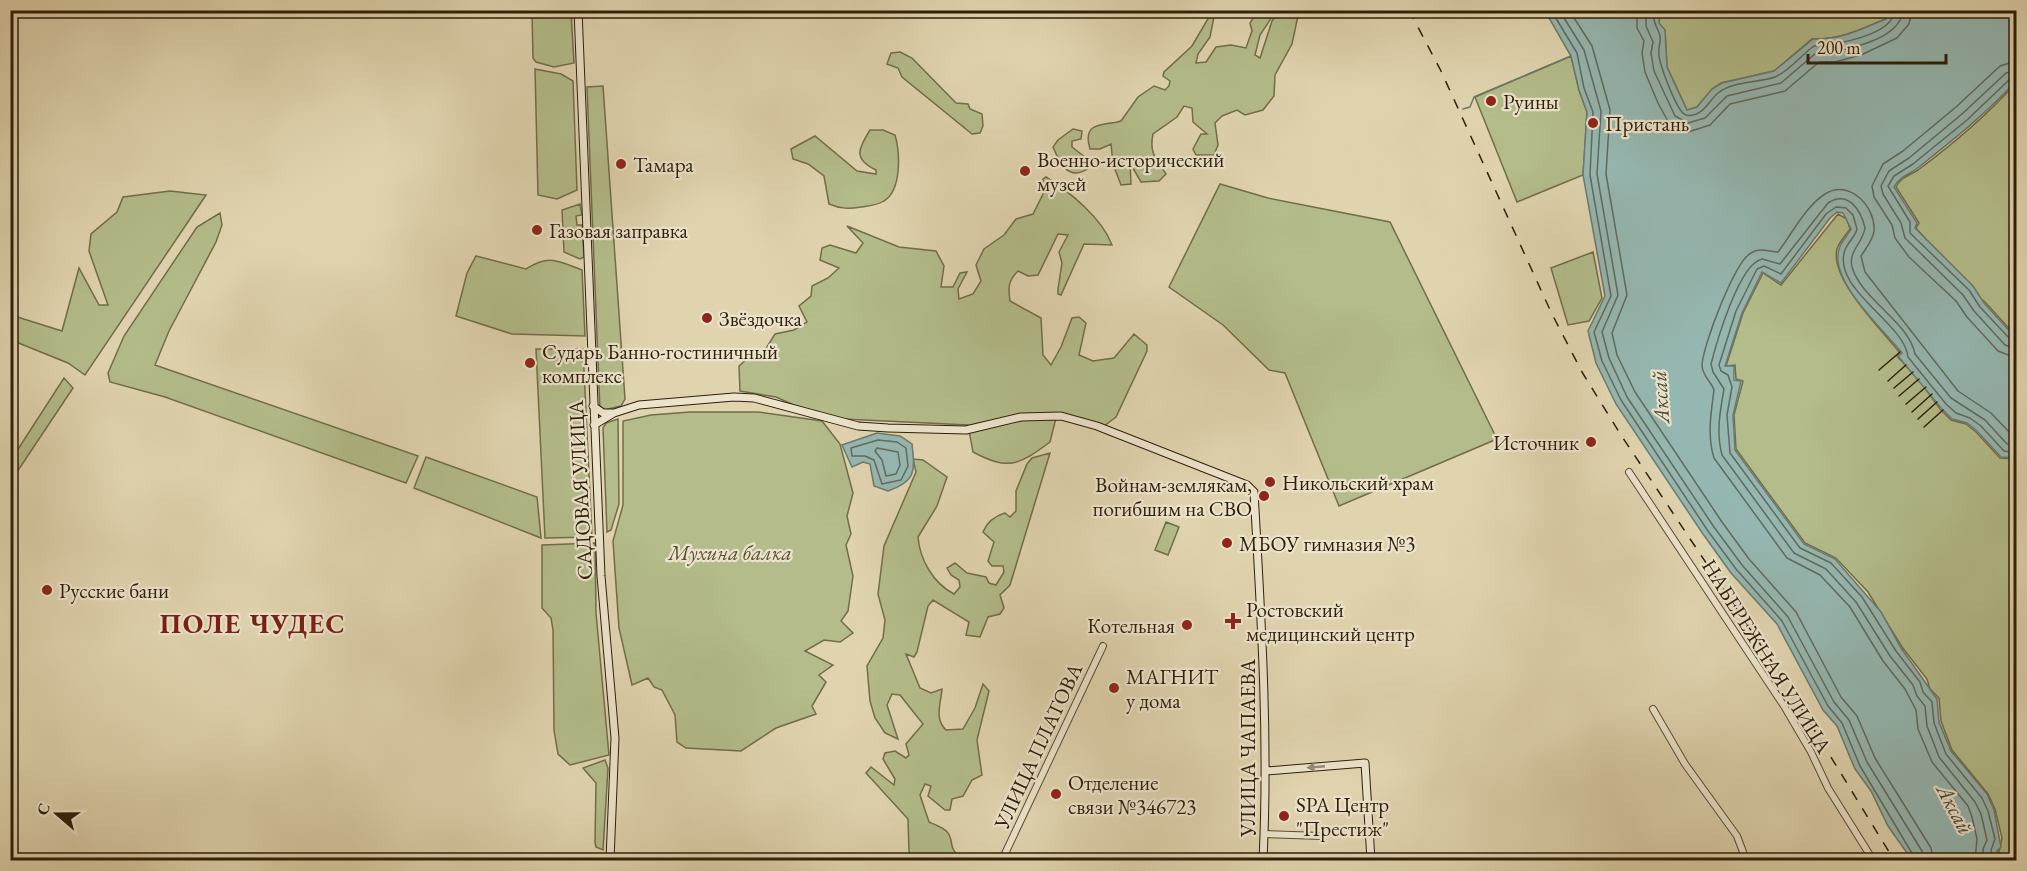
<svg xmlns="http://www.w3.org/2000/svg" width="2027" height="871" viewBox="0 0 2027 871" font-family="'EB Garamond',serif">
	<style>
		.green { fill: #b3bc8a; stroke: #716d4a; stroke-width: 1.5 }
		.water { fill: #95b7b1; stroke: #6c7a6e; stroke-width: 1.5 }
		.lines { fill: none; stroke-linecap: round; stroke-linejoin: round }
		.shore { stroke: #626a5d; stroke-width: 1.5 }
		.stream { stroke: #6c7a6e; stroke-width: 1.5 }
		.tertiary-casing { stroke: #5b4c32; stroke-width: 8 }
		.secondary-casing { stroke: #2f1e09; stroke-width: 9 }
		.tertiary { stroke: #ebe3cb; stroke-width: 6 }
		.secondary { stroke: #ebe3cb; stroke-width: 7 }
		.tram { stroke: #2f1e09; stroke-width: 1.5 }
		.rail { stroke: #2f1e09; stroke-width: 1.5; stroke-dasharray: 10 10; stroke-linecap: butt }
		.oneway { fill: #968a74 }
		.poi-dot { fill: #8f2418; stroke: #ebe3cb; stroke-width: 2 }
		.labels { text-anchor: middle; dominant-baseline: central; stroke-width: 4.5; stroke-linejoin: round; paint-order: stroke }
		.poi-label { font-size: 21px; fill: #2f1e09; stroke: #ebe3cb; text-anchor: start }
		.street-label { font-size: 21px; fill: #2f1e09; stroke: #ebe3cb }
		.park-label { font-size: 21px; font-style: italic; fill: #574d30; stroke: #ebe3cb }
		.water-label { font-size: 22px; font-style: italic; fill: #4e4c3b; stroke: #ebe3cb }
		.district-label { font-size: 27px; font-weight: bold; letter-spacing: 1.5px; fill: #7a1f14; stroke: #ebe3cb }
	</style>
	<rect width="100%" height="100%" fill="#e0d4af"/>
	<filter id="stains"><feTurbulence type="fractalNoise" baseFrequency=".00333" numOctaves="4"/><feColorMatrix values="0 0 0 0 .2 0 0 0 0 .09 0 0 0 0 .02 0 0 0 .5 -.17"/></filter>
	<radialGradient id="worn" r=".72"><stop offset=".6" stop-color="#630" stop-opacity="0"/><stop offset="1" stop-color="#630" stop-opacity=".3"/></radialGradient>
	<path class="green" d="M1258,10L1276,11L1260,35L1255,55L1260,58L1272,21L1279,11H1299L1292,44L1275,75L1274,96L1263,110L1245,115L1237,110L1222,116L1215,123L1218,145L1214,155H1196L1193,149L1201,134H1207L1193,122L1192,108L1184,106L1177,117L1153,134C1149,153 1156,159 1166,174L1159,181L1141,182L1130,163L1131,184L1121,185L1113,164L1111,144L1100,149H1090C1081,120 1106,126 1121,121L1138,97L1154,86L1165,90L1169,86L1170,81L1163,76L1164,72L1192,46L1209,17H1214L1210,37L1198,54L1196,63L1206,62L1216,47L1231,45L1246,48L1252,31L1250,23Z
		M532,11H571L574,63L554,67L536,62L533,58Z
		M1660,11H1889L1886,19C1860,29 1841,40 1812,39L1774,71L1721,83L1712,89L1697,107L1687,110L1667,67L1665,30L1659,24Z
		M900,52L912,58L956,103L968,104L970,109L982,114L983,126L980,133L972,134L902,77L898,68L887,64L891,53Z
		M1571,56L1579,90L1587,112L1583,175L1517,202L1475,97Z
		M535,69L561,74L573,81L577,190L557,199L538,195Z
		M2016,83V336L1985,302L1971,291L1916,228L1919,223L1896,187C1900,178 1910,175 1918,170C1952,145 1987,115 2016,83Z
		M603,86L625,399L621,406L600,411L587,87Z
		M1073,129L1082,131L1081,139L1072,141V147L1090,161L1089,168C1069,182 1060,164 1053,147L1058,140Z
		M870,130H883L895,135C900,152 902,190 884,201C878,205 868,206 861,207C849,209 841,209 829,204L824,176L808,164L793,159L791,149L815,136L857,171L876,174V170C853,159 858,149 870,130Z
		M1046,177C1070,192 1102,218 1112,245L1084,244L1061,295L1058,294V289L1062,263L1059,252L1068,235L1058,234L1038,275L1028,276L1018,271C1008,281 1008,288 1010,301L1041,318L1043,355L1051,365L1061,347L1072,318L1079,317L1086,323L1079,355L1093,361L1114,358L1134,334L1147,345V351L1116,417L1104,426L1057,414L1050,442C1019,465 1009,471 973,452L968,425L823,418L776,397L740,391L739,366L748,358L762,355L775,334L794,330L807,322L799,306L811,296L812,286L828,278L839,268L820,260L822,248L830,245L856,253L863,243L847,226L899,247L936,251L944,266L941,287H953L960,273L967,272L958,289L959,299L973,294L981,281L976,265L984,249L1004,235L1016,219L1033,214L1043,194V179Z
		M1220,184L1268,198L1390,222L1497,439L1339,506L1285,373L1269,370L1223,325L1169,287Z
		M170,191L206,195L85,375L68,363L11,340V315L62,331L79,268L99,305H108L89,251L91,234L117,212L123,197Z
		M580,204L582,215L576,216L577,225H582L584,257L580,259L564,252L562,210Z
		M220,213L222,225L216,242L169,331L155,365L418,456L406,483L165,397L110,382L108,373L124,336L197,227Z
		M1838,214L1847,219L1850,229C1846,235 1839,242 1837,249C1829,279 1883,331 1900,353L1897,356L1922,384L1940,409L1951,420L1966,424L1976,432L2000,458L2016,459V860H2001L1998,856L2002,838L1995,809L1988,794L1952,750L1941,721L1939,698L1930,689L1927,679L1902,647L1868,592L1836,558L1805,543L1736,449L1734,415L1743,381L1736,379L1735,365L1726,366L1743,313L1763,273L1781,285Z
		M1593,252L1602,298L1589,321L1568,325L1551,268Z
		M476,256L526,269C549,254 558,261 582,270L585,336L512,334L456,316L467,273Z
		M536,349H583L592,537L545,538Z
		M64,378L73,388L11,481V460Z
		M690,412H758L822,421L840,444L853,493L847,516L851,534L846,545L853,576L848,611L841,621L853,633L840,642L824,640L805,651L833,665L819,675L826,682L812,706L816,714L776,728L741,751L686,748L677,742L675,715L662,690L654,687L648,678L632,685L619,628L613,541L623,505V421L651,415Z
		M618,419L619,504L611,530L607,532L603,428L606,423Z
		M1050,453L1010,585L1000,595L1004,608L1000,614L988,617L980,637L966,635L969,622L933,600L928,606L917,652L914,657L906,654L920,688L931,693L942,689C941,703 934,719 946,730L963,729L975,708L983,684L989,691L977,740L982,775L972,780L963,796L952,799L950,810H945L928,796L931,786L925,784L920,795L929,822C936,825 948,829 950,837C953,845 950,848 958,855L953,858L942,854L936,860H913L909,851L908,819L866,773L871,767L894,785L895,779L883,759L885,753L895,751L906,758L909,755L906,744L923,724L900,695L892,694L887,705L898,739L885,733L875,718L870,701L867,666L883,638L885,620L878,594L884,546L916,472L913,459L923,460L947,477L937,506L918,537C920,560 933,583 954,594L960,587L959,580L951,575L947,568L955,563L967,573L986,577L989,583L996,585L1004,572L1003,566H992L988,561L994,542L983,532C987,522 995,516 1005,513L1010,517L1016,511V491L1027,464L1032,458Z
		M426,457L537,497L541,538L414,488Z
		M1166,522L1179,527L1168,555L1155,550Z
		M595,543L596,613L609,755L570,765L558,754L554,730L553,630L551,618L542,608V545Z
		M605,760L608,768L603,850L596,847L595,843L596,783L583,768Z"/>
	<path class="water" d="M1545,11H1660L1659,23L1665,30L1667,67L1687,110L1697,107L1712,89L1722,83L1774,71L1813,39C1842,40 1860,29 1886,19L1889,11H2016V81C1987,113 1953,140 1919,167C1910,174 1899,177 1894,187L1917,223L1915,228L1973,286L1984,303L2016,338V458L2001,457L1977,431L1967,423L1952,419L1941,408L1898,356L1902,353C1883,329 1829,281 1839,249C1841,242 1848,235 1851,229L1843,213L1837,212L1830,218L1781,283L1762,272L1742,313L1725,366H1734V380L1741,381L1733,415L1735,450L1804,544L1835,559L1881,612L1901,648L1937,699L1939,722L1951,751L1987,794L1994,810L2001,847L1997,851L1999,860H1912L1888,826L1871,791L1855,769L1837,726L1823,710L1777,624L1731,573L1703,534L1616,404L1596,363L1588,331L1605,296L1583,175L1587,112L1579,90L1571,56Z
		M877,433L900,436L912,444C915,472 916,481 888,491L874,486L870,464L863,462L852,467L842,445Z"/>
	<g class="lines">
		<path class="shore" d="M1551,10L1577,53L1584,88L1593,112L1590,175L1611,296L1594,332L1602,361L1621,400L1708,531L1736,569L1782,621L1828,706L1842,723L1860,766L1916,860
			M1559,10L1584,50L1601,111L1597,174L1618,295L1602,332L1609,358L1627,397L1714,527L1742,565L1788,617L1834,702L1849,720L1867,762L1922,851L1924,860
			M1569,10L1592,46L1610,110L1606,174L1627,295L1612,333L1617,355L1635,392L1722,522L1749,559L1796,612L1841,697L1857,716L1875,758L1931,848L1933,860
			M1637,10V28L1644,41L1642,53L1645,72L1658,103L1670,125L1688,132L1710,125L1730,104L1785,91L1819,62H1835L1861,55L1897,38L1909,24L1912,10
			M1646,10V26L1653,42L1651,53L1654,71L1675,116L1688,123L1705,118L1727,96L1781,83L1816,53C1840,52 1901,41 1903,10
			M1653,10C1653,26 1657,24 1660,36C1661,43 1658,47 1659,54C1659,63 1677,113 1686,115C1702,119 1709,100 1718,93C1732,81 1758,83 1775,77C1791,70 1801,55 1814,46C1834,45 1893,36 1895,10
			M2016,61L2000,66L1956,107L1903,151L1883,164L1872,186L1874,197L1892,225L1895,238L1909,257L1956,301L1967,317L1998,351L2016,358
			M2016,70L2006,73L1962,114L1909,158L1889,171L1881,186L1883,194L1901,223L1905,238L1963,295L1974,311L2005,345L2016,349
			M2016,78L2010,79L1967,120L1913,164L1894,176L1888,186L1910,222V233L1969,290L1980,307L2010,339L2016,341
			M878,440L897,442L906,448L908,466L901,480L882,484L874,460L865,456H852L851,448Z
			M877,448L898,452L900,465L896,474L886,476L882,460L875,451Z
			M1975,860L1977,839L1972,817L1968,806L1932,762L1918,729L1916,710L1905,689L1883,661L1850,607L1820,575L1787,558L1714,458C1707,436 1711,413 1714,390C1711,381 1703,377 1702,366C1702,347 1735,261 1751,253C1761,247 1769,252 1778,252C1792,234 1805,207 1825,194C1849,178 1876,207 1874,231C1873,240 1866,248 1861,256L1865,272L1958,391L1991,413L2012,435L2016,436
			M1984,860L1983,849L1987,840L1981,814L1975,802L1939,757L1927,726L1925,706L1917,696L1913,685L1890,656L1856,602L1826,569L1794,553L1722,455C1716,433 1720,411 1724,389L1713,372L1711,364C1717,341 1739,264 1762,259L1780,264L1828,203C1848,190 1861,210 1865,228C1863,243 1848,251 1852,267C1861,299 1909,322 1915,354L1951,398L1985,420L2007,444L2016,445
			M1992,860L1991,850L1995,839L1988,811L1982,798L1946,754L1934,723L1932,702L1923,692L1920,682L1896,651L1862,597L1831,563L1800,548L1730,453L1727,415L1732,387L1728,375L1721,371L1719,365L1736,311L1757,269L1764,266L1781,274L1826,214L1836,207L1846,208L1853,215L1857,229C1855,237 1848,242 1845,250C1831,289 1905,323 1908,357L1946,404L1956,413L1970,418L1981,426L2004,451L2016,453"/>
		<path class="stream" d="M1463,109L1470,107L1474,97L1571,56"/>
		<g class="tertiary-casing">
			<path id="tertiary" d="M1629,472L1784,706L1811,752L1828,788L1873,860
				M1653,709L1685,764L1737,836L1746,860
				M1264,834L1322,836
				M1002,860L1103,646"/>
		</g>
		<g class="secondary-casing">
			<path id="secondary" d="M578,10L601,576L615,738L610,860
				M593,406L603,413H614
				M594,425L614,413L639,405L734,397L754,398L858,426L888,428L966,430L1021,417L1061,416L1097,426L1247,485L1254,492C1261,615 1269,737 1263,860
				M1266,771L1365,763L1371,860"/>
		</g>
		<use href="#tertiary" class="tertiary"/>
		<use href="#secondary" class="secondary"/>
		<path class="tram" d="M1879,370L1900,352
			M1888,381L1906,365
			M1894,388L1913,372
			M1899,396L1919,379
			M1906,404L1926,387
			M1912,412L1932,394
			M1918,419L1937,402
			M1924,427L1943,410"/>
		<path class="rail" d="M1409,10L1441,71L1551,312L1582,372L1619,432L1780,674L1894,860"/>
	</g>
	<defs><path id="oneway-solid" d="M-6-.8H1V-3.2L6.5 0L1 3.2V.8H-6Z" transform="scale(1.5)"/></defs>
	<use class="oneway" href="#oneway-solid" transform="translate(1316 767) rotate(175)"/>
	<g class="poi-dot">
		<circle cx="1491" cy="101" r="6"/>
		<circle cx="1593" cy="123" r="6"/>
		<circle cx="621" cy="164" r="6"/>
		<circle cx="1025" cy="171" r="6"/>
		<circle cx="537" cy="230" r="6"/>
		<circle cx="707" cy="318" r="6"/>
		<circle cx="530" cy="363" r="6"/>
		<circle cx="1591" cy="442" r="6"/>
		<circle cx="1270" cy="482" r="6"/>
		<circle cx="1264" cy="496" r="6"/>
		<circle cx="1227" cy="543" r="6"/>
		<circle cx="47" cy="590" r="6"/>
		<path d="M1230 612h6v6h6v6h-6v6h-6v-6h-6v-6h6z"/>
		<circle cx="1187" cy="625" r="6"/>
		<circle cx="1114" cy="688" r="6"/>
		<circle cx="1056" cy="794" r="6"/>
		<circle cx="1284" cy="816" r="6"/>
	</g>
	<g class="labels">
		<g class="poi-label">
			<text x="1503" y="101">Руины</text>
			<text x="1605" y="123">Пристань</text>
			<text x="1037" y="159">Военно-исторический<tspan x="1037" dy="24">музей</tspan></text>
			<text x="633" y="164">Тамара</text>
			<text x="549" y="230">Газовая заправка</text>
			<text x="719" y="318">Звёздочка</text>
			<text x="542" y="351">Сударь Банно-гостиничный<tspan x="542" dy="24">комплекс</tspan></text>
			<text x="1579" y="442" text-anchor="end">Источник</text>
			<text x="1282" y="482">Никольский храм</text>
			<text x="1252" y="484" text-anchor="end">Войнам-землякам,<tspan x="1252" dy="24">погибшим на СВО</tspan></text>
			<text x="1239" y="543">МБОУ гимназия №3</text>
			<text x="59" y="590">Русские бани</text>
			<text x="1246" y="609">Ростовский<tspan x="1246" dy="24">медицинский центр</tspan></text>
			<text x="1175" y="625" text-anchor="end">Котельная</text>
			<text x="1126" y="676">МАГНИТ<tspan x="1126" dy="24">у дома</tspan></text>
			<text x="1068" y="782">Отделение<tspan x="1068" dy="24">связи №346723</tspan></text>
			<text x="1296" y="804">SPA Центр<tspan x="1296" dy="24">"Престиж"</tspan></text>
		</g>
		<g class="street-label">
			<text transform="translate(580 490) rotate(-93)">САДОВАЯ УЛИЦА</text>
			<text transform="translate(1767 656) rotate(58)">НАБЕРЕЖНАЯ УЛИЦА</text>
			<text transform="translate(1038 746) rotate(-65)">УЛИЦА ПЛАТОВА</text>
			<text transform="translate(1247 748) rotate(-90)">УЛИЦА ЧАПАЕВА</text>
		</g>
		<g class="park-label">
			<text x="730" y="552">Мухина балка</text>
		</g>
		<g class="water-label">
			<text transform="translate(1660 397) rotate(-94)">Аксай</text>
			<text transform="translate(1955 809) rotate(62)">Аксай</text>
		</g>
		<g class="district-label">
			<text x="253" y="623">ПОЛЕ ЧУДЕС</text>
		</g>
	</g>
	<rect width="2027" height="871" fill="none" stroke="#e0d4af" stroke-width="36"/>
	<rect x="12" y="12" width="2003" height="847" fill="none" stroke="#2f1e09" stroke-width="3"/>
	<rect x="18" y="18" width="1991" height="835" fill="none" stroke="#2f1e09" stroke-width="1.5"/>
	<g transform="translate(57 814) rotate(290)" stroke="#ebe3cb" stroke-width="4.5" paint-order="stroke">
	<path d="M0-4.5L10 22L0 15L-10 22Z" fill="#2f1e09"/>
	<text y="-9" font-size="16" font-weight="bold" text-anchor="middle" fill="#2f1e09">С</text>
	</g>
	<path d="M1808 54v9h138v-9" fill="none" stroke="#2f1e09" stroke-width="3"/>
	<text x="1817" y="54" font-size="18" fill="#2f1e09" stroke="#ebe3cb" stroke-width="4.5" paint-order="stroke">200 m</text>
	<rect width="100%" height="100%" filter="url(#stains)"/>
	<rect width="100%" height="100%" fill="url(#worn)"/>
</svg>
